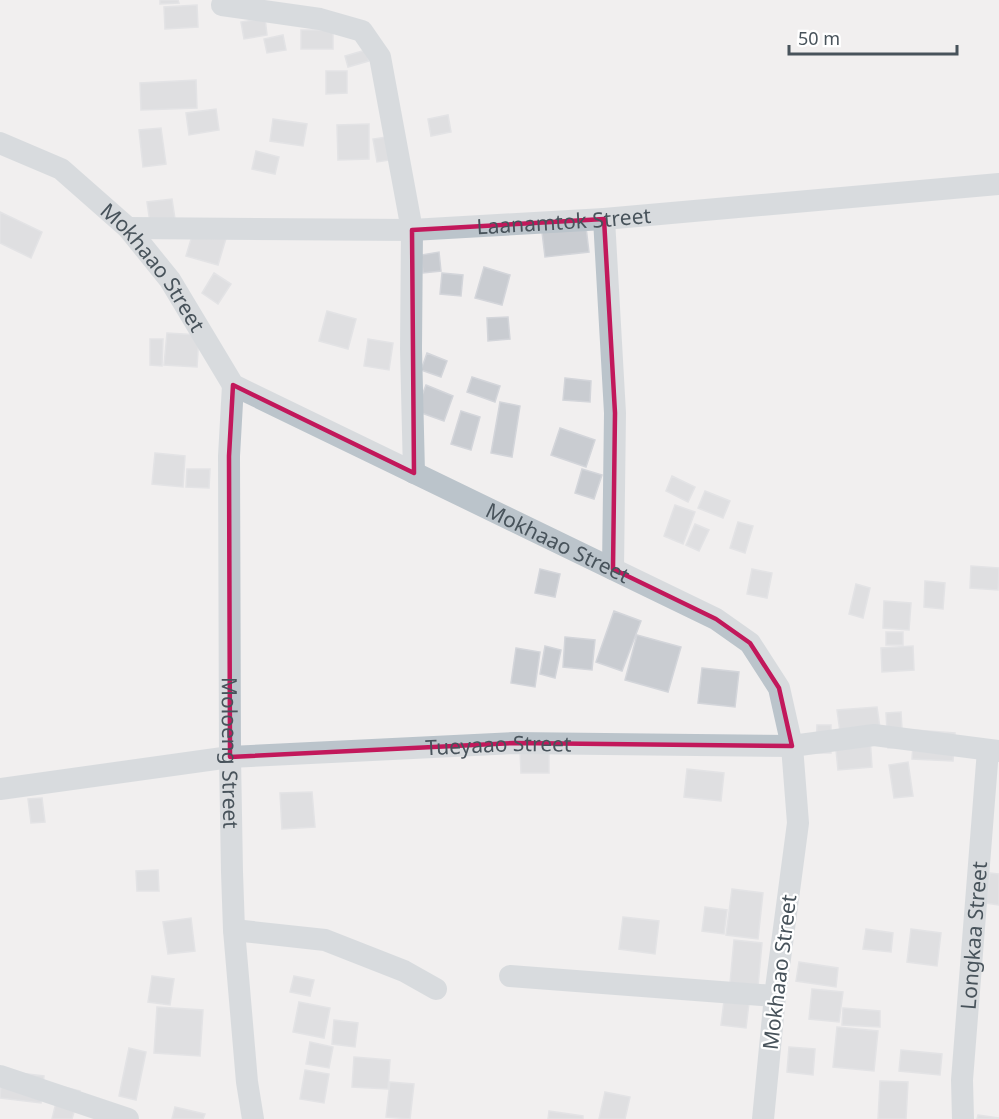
<svg xmlns="http://www.w3.org/2000/svg" width="999" height="1119" viewBox="0 0 999 1119" font-family="'Noto Sans',sans-serif">
	<style>
		.building { fill: #c9ccd1; stroke: #d3d5da; stroke-width: 1.5 }
		.lines { fill: none; stroke-linecap: round; stroke-linejoin: round }
		.minor { stroke: #bbc4cb; stroke-width: 22 }
		.marked { fill: none; stroke: #c2185b; stroke-width: 4.5; stroke-linejoin: round }
		.labels { text-anchor: middle; dominant-baseline: central; stroke-width: 4.5; stroke-linejoin: round; paint-order: stroke }
		.street-label { font-size: 21px; fill: #48535b; stroke: #fff }
	</style>
	<rect width="100%" height="100%" fill="#f1efef"/>
	<path class="building" d="M160,0H178L179,3L160,4Z
		M197,5L198,27L165,29L164,7Z
		M265,18L267,35L244,39L241,22Z
		M301,30H333V49H301Z
		M283,35L286,50L267,53L264,39Z
		M366,50L369,61L348,67L345,56Z
		M326,71H347V93L326,94Z
		M196,80L197,108L141,110L140,83Z
		M216,109L219,130L189,135L186,113Z
		M448,115L451,132L431,136L428,119Z
		M273,119L307,124L303,146L270,141Z
		M369,124V159L338,160L337,125Z
		M161,128L166,164L143,167L139,130Z
		M386,137L390,160L377,162L373,139Z
		M256,151L279,157L275,174L252,169Z
		M172,199L175,219L150,223L147,202Z
		M0,212L42,232L31,258L0,243Z
		M195,226L227,235L218,265L186,256Z
		M586,227L589,252L545,257L542,232Z
		M439,252L441,271L423,273L421,255Z
		M484,267L510,275L502,305L475,298Z
		M214,273L231,284L218,304L202,293Z
		M442,273L463,275L461,296L440,294Z
		M327,311L356,319L348,349L319,341Z
		M508,317L510,339L488,341L487,318Z
		M167,333L199,335L197,367L164,365Z
		M150,339H163L162,366L150,365Z
		M368,339L393,343L389,370L364,366Z
		M427,353L447,361L441,377L421,370Z
		M472,377L500,386L495,402L467,392Z
		M565,378L591,381L590,402L563,400Z
		M426,385L453,396L444,421L416,411Z
		M500,402L520,406L512,457L491,453Z
		M461,411L480,417L471,450L451,444Z
		M560,428L595,440L586,467L551,455Z
		M155,453L185,456L183,487L152,484Z
		M187,469H210L209,488L186,487Z
		M582,469L602,475L594,499L575,493Z
		M672,476L695,487L688,502L666,491Z
		M705,491L730,501L723,518L698,508Z
		M675,505L695,512L683,544L664,536Z
		M738,522L753,526L745,553L730,548Z
		M695,524L709,530L699,551L686,545Z
		M971,566L999,568L998,590L970,588Z
		M540,569L560,574L555,597L535,593Z
		M752,569L772,573L767,598L747,594Z
		M925,581L945,583L943,609L924,607Z
		M856,584L870,588L863,618L849,614Z
		M884,601L911,603L909,630L883,628Z
		M614,611L641,621L622,671L596,662Z
		M886,632H903V645H886Z
		M637,635L681,647L668,692L625,680Z
		M565,637L595,640L592,670L563,667Z
		M545,646L561,650L555,678L540,674Z
		M913,646L914,670L882,672L881,648Z
		M516,648L540,652L535,687L511,683Z
		M702,668L739,672L735,707L698,703Z
		M877,707L880,728L840,732L837,710Z
		M901,712L903,747L888,748L886,713Z
		M817,725H831V753H816Z
		M914,730L955,733L953,761L912,759Z
		M870,737L872,767L838,770L835,740Z
		M520,750H549V773H521Z
		M908,762L913,796L894,798L889,765Z
		M687,769L724,773L721,801L684,797Z
		M312,792L315,827L282,829L280,793Z
		M42,798L45,822L31,823L28,799Z
		M158,870L159,891H137L136,871Z
		M990,873L999,874V905L986,903Z
		M732,889L763,893L758,939L726,935Z
		M705,907L727,910L724,934L702,931Z
		M623,917L659,921L655,954L619,949Z
		M191,918L195,951L168,954L163,922Z
		M866,929L893,933L891,952L863,949Z
		M911,929L941,933L937,966L907,962Z
		M734,940L762,943L758,986L730,983Z
		M799,962L838,968L836,987L796,981Z
		M152,976L174,979L170,1005L148,1002Z
		M294,976L314,980L310,996L290,992Z
		M812,989L843,992L839,1022L809,1019Z
		M724,1001L749,1003L746,1028L721,1025Z
		M299,1002L330,1008L324,1038L293,1032Z
		M157,1007L203,1010L200,1056L154,1053Z
		M843,1008L880,1011V1027L842,1025Z
		M334,1020L358,1023L355,1047L332,1044Z
		M837,1027L878,1031L874,1071L833,1067Z
		M310,1042L333,1047L329,1068L306,1064Z
		M789,1047L815,1049L813,1075L787,1072Z
		M129,1048L146,1052L136,1100L119,1096Z
		M901,1050L942,1054L940,1075L899,1071Z
		M354,1057L390,1060L388,1089L352,1087Z
		M305,1070L329,1074L324,1103L300,1099Z
		M2,1071L44,1076L41,1103L0,1098Z
		M880,1081L908,1082L906,1119H878Z
		M390,1082L414,1084L410,1119L386,1117Z
		M60,1086L80,1091L72,1119H52Z
		M605,1092L630,1097L625,1119H599Z
		M175,1107L205,1114L203,1119H172Z
		M549,1111L583,1116V1119H548Z
		M978,1115L999,1118V1119H977Z"/>
	<g class="lines">
		<g class="minor">
			<path d="M222,5L320,19L362,31L380,57L412,230L411,349L414,473"/>
			<path id="s1" d="M0,143L61,169L128,228L170,280L233,385L716,619L750,643L779,688L792,746L798,823L775,996L763,1119"/>
			<path d="M604,219L615,413L613,569"/>
			<path id="s2" d="M128,228L412,230L604,219L999,184"/>
			<path id="s3" d="M233,385L229,456L230,757L232,872L234,930L247,1082L253,1119"/>
			<path id="s4" d="M0,789L230,757L514,743L792,746L874,735L999,751"/>
			<path d="M234,930L325,940L404,971L436,989"/>
			<path d="M510,976L775,996"/>
			<path d="M0,1076L128,1119"/>
			<path id="s5" d="M963,1119L962,1080L988,750"/>
		</g>
	</g>
	<path d="M0 0H999V1119H0ZM604,219L615,413L613,569L716,619L750,643L779,688L792,746L514,743L230,757L229,456L233,385L414,473L412,230Z" fill="#f1efef" fill-opacity=".55" fill-rule="evenodd"/>
	<path class="marked" d="M604,219L615,413L613,569L716,619L750,643L779,688L792,746L514,743L230,757L229,456L233,385L414,473L412,230Z"/>
	<g class="labels">
		<g class="street-label">
			<text stroke="none"><textPath href="#s2" startOffset="436">Laanamtok Street</textPath></text>
			<text stroke="none"><textPath href="#s1" startOffset="202">Mokhaao Street</textPath></text>
			<text stroke="none"><textPath href="#s1" startOffset="706">Mokhaao Street</textPath></text>
			<text stroke="none"><textPath href="#s4" startOffset="501">Tueyaao Street</textPath></text>
			<text stroke="none"><textPath href="#s3" startOffset="368">Moloeng Street</textPath></text>
			<text stroke="none"><textPath href="#s5" startOffset="184">Longkaa Street</textPath></text>
			<text transform="translate(779 972) rotate(-83)">Mokhaao Street</text>
		</g>
	</g>
	<path d="M789 45v9h168v-9" fill="none" stroke="#48535b" stroke-width="3"/>
	<text x="798" y="45" font-size="18" fill="#48535b" stroke="#ffffff" stroke-width="4.5" paint-order="stroke">50 m</text>
</svg>
